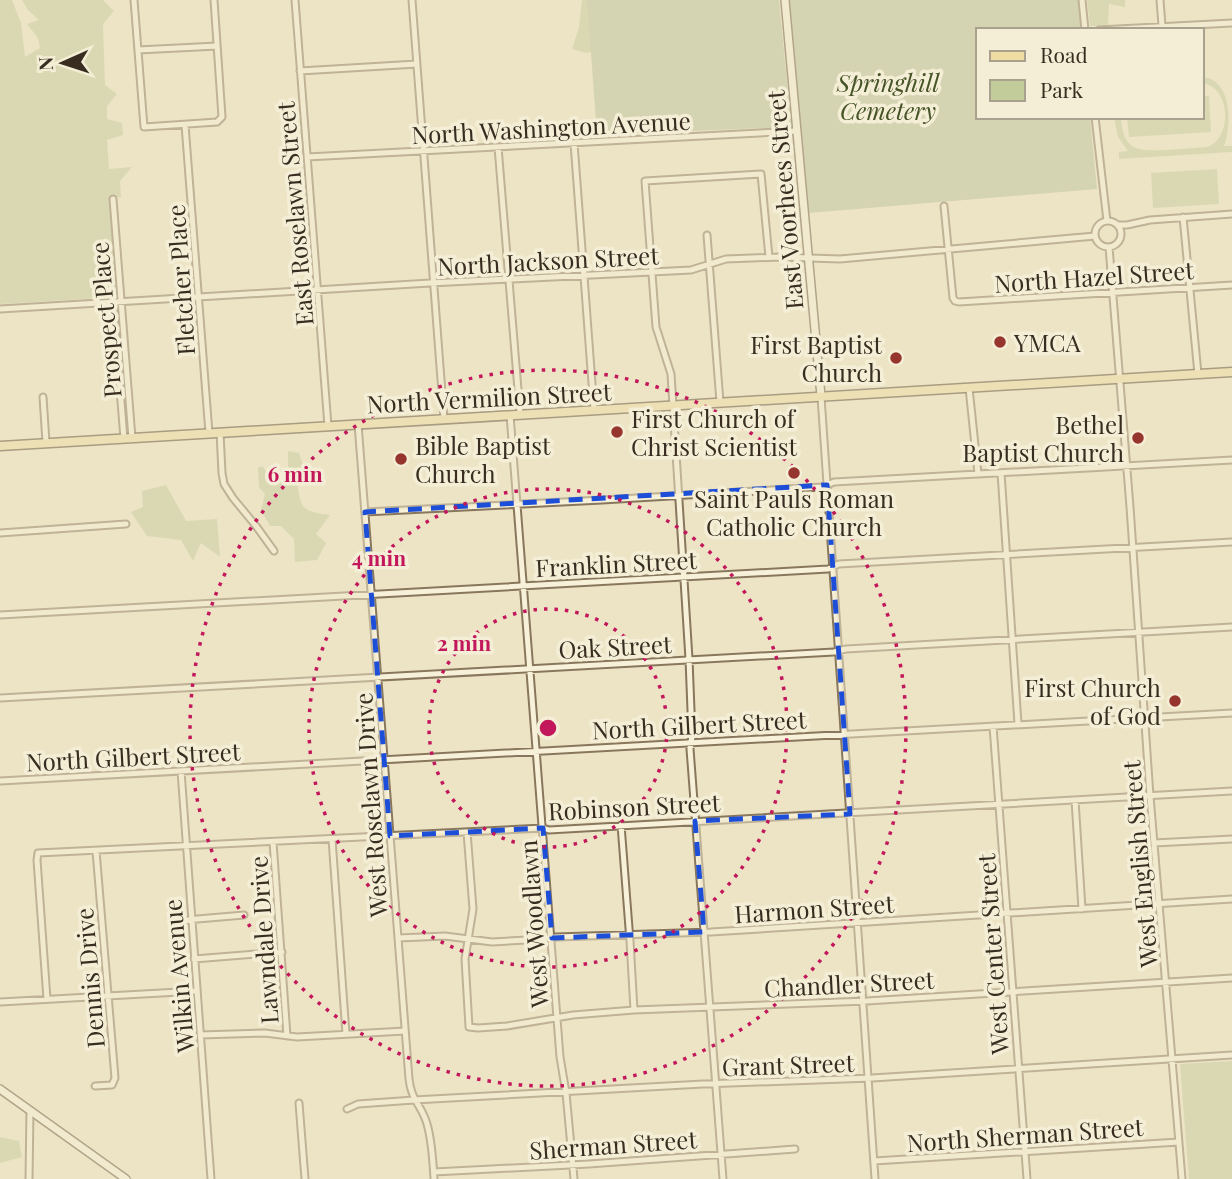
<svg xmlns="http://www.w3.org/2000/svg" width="1232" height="1179" viewBox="0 0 1232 1179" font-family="'Playfair Display',serif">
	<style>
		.green { fill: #c2cb9a }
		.cemetery { fill: #b9c099 }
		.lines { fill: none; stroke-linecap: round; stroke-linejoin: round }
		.street-casing { stroke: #88775c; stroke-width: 9 }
		.secondary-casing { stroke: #6a583f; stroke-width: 10 }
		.primary-casing { stroke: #564530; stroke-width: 11 }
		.street { stroke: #f8f1d9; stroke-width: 5 }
		.secondary { stroke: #f8f1d9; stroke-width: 7 }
		.primary { stroke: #eedca0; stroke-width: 8 }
		.marked { fill: none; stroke: #1d4ed8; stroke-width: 5; stroke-dasharray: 14 9; stroke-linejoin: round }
		.ring { fill: none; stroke: #c2185b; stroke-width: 3.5; stroke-dasharray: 3.5 7 }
		.poi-dot { fill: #95352e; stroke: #f5eed6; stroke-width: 2.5 }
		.labels { text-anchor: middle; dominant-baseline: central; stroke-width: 7; stroke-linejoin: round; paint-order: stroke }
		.park-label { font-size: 24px; font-style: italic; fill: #465427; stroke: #f5eed6 }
		.street-label { font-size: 24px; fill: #382d20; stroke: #f5eed6 }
		.poi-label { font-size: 24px; fill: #382d20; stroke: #f5eed6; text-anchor: start }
		.centre { fill: #c2185b; stroke: #f5eed6; stroke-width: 3.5 }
		.ring-label { font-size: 21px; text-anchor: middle; font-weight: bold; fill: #c2185b; stroke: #f5eed6; stroke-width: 7; stroke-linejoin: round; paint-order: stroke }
	</style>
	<rect width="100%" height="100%" fill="#ede4c6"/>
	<path class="green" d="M0,0H12L21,23L25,57L40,48L38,38L27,24L39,20L28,10L22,0H103L114,11L103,24L105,85L117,94L107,106V119L122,123L123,135L107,140L109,169L132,167L120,181L121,197H110L118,297L0,304Z
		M582,0H636L610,46L587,53L572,49L579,27Z
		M1087,0H1125V7L1109,4L1108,26H1090Z
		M1202,77C1232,79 1232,124 1224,146H1232V152L1119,159V152L1128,151L1118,137L1114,117H1121C1123,152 1138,151 1167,150C1180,149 1193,148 1207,147C1232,139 1232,87 1202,83Z
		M1202,96H1209L1211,132L1129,137L1127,117H1202Z
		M1217,169L1219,204L1153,208L1151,173Z
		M288,451L299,453L309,484L297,481C301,509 301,511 330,515L316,534L326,543L317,560L295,562L294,539L281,526H270L261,510L265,494L259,487L258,467H263L273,481L284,483L288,469Z
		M166,485L186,521L217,519L220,557L201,543L193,561L181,540L147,536L131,512L143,507L142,491Z
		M1232,1061V1179H1189L1180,1064Z
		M0,1137L19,1141L22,1157L0,1163Z"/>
	<path class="cemetery" d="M587,0H779L791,123L789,127L597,135Z
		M788,0H1078L1081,30H978V117H1090L1097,189L809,213L796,75V66Z"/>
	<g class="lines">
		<g class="street-casing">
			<path id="street" d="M134,0L144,127L217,122L222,117L214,0
				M295,0L328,426
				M412,0L444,419
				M1082,0L1085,30
				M1160,0L1162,26
				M1099,30L1232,23
				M138,50L217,46
				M300,71L417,64
				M1095,117L1107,221
				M185,125L209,433
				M574,143L594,410
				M498,147L520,414
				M307,157L797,131
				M113,199L132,438
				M944,206L953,298L955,301L959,302L1232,285
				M1183,217L1198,374
				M1095 234a13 13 0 1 1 26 0a13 13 0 1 1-26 0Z
				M1118,225H1127L1150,220L1232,214
				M707,235L720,402
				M1109,247L1130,507L1150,796L1182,1179
				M113,302L124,439
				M0,309L430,283L652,272L691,270L726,259L780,257L840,259L1095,236
				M969,388L978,474
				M43,397L46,442
				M821,397L875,1179
				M510,415L560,1057L566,1093L574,1179
				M358,424L409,1079C411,1100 422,1106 427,1124C432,1141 433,1161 434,1179
				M220,432L222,473L224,484L233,498L256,526L274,551
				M1001,473L1018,724
				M365,512L602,500L822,487L834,482L1232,460
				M0,533L126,524
				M0,615L828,569L839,564L1232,542
				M0,698L834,652L846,649L1232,627
				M993,726L1027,1179
				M181,771L211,1179
				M0,781L1232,713
				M1075,800L1082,909
				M621,825L630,941L634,1010
				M467,832L473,909L465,959L469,1027L478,1028L507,1026L573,1015L634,1010L867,1001L1232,978
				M332,839L346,1034
				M273,842L287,1036
				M1154,843L1232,839
				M174,921L244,915
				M398,938L445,936L492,942L545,939L556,937L711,932L1232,899
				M194,959L282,952
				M47,999L37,860L38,853L543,828L549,830L1232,791
				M0,1002L197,991
				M200,1035L265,1033L297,1037L405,1031
				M95,1086L112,1085L115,1078L96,851
				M299,1103L305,1179
				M347,1109L358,1104L414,1100L703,1084L872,1078L1232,1055
				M874,1161L1179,1142
				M434,1172L589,1164L795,1149
				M29,1179L30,1110
				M723,1179L690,749L692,736L689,659L671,374L656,327L645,181L761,174L769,257"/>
		</g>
		<g class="secondary-casing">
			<path id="secondary" d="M785,0L821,396
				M0,1089L126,1179"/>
		</g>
		<g class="primary-casing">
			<path id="primary" d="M0,446L1232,372"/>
		</g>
		<use href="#street" class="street"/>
		<use href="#secondary" class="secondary"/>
		<use href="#primary" class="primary"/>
	</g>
	<path d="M0 0H1232V1179H0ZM827,485L850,814L695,821L704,932L552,938L543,828L390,836L365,512Z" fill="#ede4c6" fill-opacity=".55" fill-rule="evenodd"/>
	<path class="marked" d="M827,485L850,814L695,821L704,932L552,938L543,828L390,836L365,512Z"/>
	<g class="ring">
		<circle cx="548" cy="728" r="119"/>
		<circle cx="548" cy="728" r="239"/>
		<circle cx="548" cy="728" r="358"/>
	</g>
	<g class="poi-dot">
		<circle cx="1000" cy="342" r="7"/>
		<circle cx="896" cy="358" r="7"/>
		<circle cx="617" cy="432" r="7"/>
		<circle cx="1138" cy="438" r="7"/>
		<circle cx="401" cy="459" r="7"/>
		<circle cx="794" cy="473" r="7"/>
		<circle cx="1175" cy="701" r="7"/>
	</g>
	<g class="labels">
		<g class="park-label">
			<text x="888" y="82">Springhill<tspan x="888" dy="28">Cemetery</tspan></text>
		</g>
		<g class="street-label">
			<text transform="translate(551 127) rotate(-3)">North Washington Avenue</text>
			<text transform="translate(784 200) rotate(-95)">East Voorhees Street</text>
			<text transform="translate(294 214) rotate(-95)">East Roselawn Street</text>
			<text transform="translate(548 260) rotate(-3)">North Jackson Street</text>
			<text transform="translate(1094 276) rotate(-4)">North Hazel Street</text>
			<text transform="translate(180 280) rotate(-94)">Fletcher Place</text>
			<text transform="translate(105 320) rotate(-95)">Prospect Place</text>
			<text transform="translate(489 397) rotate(-3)">North Vermilion Street</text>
			<text transform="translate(616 563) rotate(-3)">Franklin Street</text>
			<text transform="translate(615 646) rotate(-3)">Oak Street</text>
			<text transform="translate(699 724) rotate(-3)">North Gilbert Street</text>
			<text transform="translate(133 756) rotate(-3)">North Gilbert Street</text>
			<text transform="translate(370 805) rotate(-94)">West Roselawn Drive</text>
			<text transform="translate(634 806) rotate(-3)">Robinson Street</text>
			<text transform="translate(1139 864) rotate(-95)">West English Street</text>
			<text transform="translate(814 908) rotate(-4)">Harmon Street</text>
			<text transform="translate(533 924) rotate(-94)">West Woodlawn</text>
			<text transform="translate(263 940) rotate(-94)">Lawndale Drive</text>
			<text transform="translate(992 954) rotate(-94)">West Center Street</text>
			<text transform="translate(178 976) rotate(-95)">Wilkin Avenue</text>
			<text transform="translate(89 978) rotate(-95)">Dennis Drive</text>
			<text transform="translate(849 983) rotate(-3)">Chandler Street</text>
			<text transform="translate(788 1064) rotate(-2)">Grant Street</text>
			<text transform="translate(1025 1134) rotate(-4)">North Sherman Street</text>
			<text transform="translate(613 1144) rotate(-4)">Sherman Street</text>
		</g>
		<g class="poi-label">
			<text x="1014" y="342">YMCA</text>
			<text x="882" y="344" text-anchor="end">First Baptist<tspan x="882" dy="28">Church</tspan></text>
			<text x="631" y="418">First Church of<tspan x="631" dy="28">Christ Scientist</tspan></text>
			<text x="1124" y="424" text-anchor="end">Bethel<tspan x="1124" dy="28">Baptist Church</tspan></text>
			<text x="415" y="445">Bible Baptist<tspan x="415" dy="28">Church</tspan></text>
			<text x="794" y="498" text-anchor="middle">Saint Pauls Roman<tspan x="794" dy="28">Catholic Church</tspan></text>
			<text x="1161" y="687" text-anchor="end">First Church<tspan x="1161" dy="28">of God</tspan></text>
		</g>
	</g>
	<circle cx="548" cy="728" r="10" class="centre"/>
	<g class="ring-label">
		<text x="295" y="482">6 min</text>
		<text x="379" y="566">4 min</text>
		<text x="464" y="651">2 min</text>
	</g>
	<rect x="976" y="28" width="228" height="91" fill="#f5eed6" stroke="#a9a18d" stroke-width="2"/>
	<rect x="990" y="51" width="35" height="10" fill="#eedca0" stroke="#a9a18d" stroke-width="2"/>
	<text x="1040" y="63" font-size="21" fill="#382d20">Road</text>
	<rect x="990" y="80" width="35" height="21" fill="#c2cb9a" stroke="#a9a18d" stroke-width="2"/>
	<text x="1040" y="98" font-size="21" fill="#382d20">Park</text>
	<g transform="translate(63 63) rotate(267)" stroke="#f5eed6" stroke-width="5" paint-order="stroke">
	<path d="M0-5L12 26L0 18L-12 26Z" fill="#382d20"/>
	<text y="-10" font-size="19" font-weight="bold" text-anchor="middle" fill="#382d20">N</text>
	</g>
</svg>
